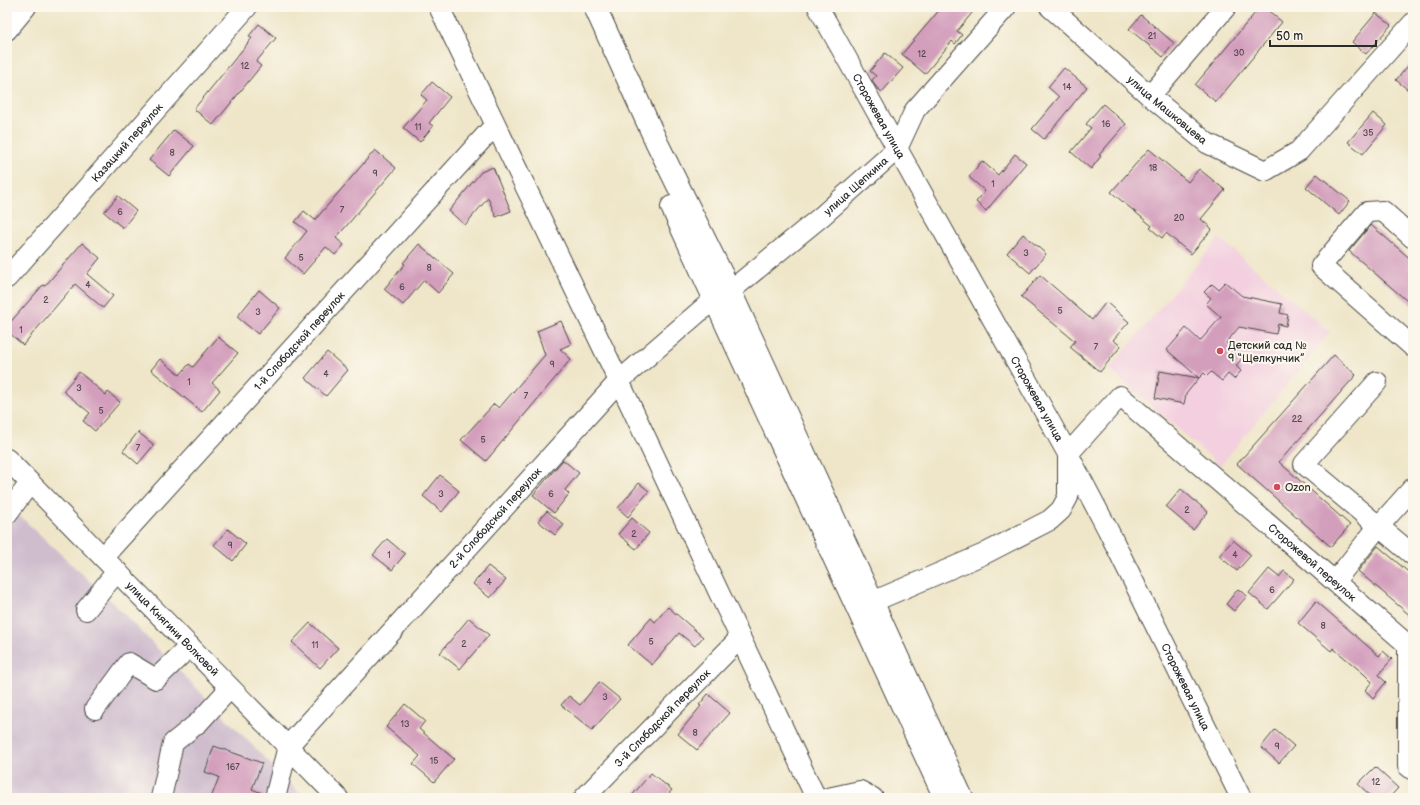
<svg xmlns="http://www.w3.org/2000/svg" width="1420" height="805" viewBox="0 0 1420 805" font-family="'Balsamiq Sans',sans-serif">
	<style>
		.built { fill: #f3cfdf }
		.industrial { fill: #cfbdce }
		.building { fill: #d39ebc }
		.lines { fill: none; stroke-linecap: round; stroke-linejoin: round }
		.minor-casing { stroke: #484743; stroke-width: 22 }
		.major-casing { stroke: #484743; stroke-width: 24 }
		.minor { stroke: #fff; stroke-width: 20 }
		.major { stroke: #fff; stroke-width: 22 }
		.poi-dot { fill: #d1495b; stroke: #fbf7ec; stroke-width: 1.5 }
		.labels { text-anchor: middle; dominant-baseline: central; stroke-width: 4; stroke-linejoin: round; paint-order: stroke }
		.number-label { font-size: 9px; fill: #55484f }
		.street-label { font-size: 11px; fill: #2b2b2b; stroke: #fbf7ec }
		.poi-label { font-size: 11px; fill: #2b2b2b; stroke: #fbf7ec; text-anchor: start }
	</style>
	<rect width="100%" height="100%" fill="#fbf7ec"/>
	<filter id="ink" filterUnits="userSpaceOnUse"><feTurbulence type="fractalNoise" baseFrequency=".025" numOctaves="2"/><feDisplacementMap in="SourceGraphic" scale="8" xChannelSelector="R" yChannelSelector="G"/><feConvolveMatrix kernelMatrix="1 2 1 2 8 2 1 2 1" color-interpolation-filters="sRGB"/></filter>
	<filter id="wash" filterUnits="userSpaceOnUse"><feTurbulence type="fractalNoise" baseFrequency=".012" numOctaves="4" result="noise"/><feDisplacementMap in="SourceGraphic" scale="16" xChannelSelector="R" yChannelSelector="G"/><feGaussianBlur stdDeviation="0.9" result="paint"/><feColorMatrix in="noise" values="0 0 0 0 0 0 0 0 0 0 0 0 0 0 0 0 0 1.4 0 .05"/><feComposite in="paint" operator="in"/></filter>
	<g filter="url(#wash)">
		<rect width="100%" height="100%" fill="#efe6c9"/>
		<path class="built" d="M1219,238L1330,332L1220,466L1109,369Z"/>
		<path class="industrial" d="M7,504L112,602L304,798H7Z"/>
		<g id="blocks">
			<path class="building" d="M942,7H977L957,31L962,35L955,44L952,41L925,74L902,54Z
				M1260,7H1264L1282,22L1216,102L1195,85Z
				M1376,13L1391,25L1366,54L1352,42Z
				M1141,15L1174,43L1163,57L1129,29Z
				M259,24L276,38L256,62L261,66L213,125L194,109L252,38L249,36Z
				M885,53L903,68L882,92L876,87L872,80L876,76L870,71Z
				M1413,60V94L1396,80Z
				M1064,68L1087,87L1044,139L1032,129L1059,97L1048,87Z
				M432,82L450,97L429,123L433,126L420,142L403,128L427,100L421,95Z
				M1103,104L1126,124L1099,155L1101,156L1091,169L1071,152L1091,128L1086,124Z
				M1373,113L1387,125L1363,154L1348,142Z
				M174,130L194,146L169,176L149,160Z
				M1149,149L1188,182L1199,169L1225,190L1201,219L1212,229L1191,254L1166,233L1162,238L1150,228L1152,226L1111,192Z
				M375,150L396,168L336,238L344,245L335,255L326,247L303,274L285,258L307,231L295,222L304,211L315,220Z
				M1015,154L1026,163L986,211L976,202L985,191L969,177L982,161L998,175Z
				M493,167L511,211L496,217L488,198L465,225L449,211L481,172Z
				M1317,174L1350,201L1339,215L1306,187Z
				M118,196L136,211L123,228L104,212Z
				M1371,225L1413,261V306L1349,251Z
				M1023,234L1046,254L1030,273L1007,253Z
				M82,243L100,258L87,274L113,296L103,308L75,284L23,345L7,331V326L43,285L45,286Z
				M419,244L454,274L438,293L424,280L403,305L384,289L405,264L403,263Z
				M1040,275L1092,320L1106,302L1129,322L1113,340L1121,346L1100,372L1070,347L1075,341L1021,297Z
				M1225,282L1242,296L1282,304L1280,313L1288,315L1286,326L1278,324L1276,334L1239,327L1226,343L1242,358L1236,366L1241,371L1234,379L1228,374L1222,381L1211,372L1207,376L1204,373L1199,378L1167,350L1186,328L1200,341L1221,317L1206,304L1211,298L1204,292L1212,284L1218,289Z
				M259,290L280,308L258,334L237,317Z
				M561,321L571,344L560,349L571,359L486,461L461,440L494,404L499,408L545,355L537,331Z
				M218,337L238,353L212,383L220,390L202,412L151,370L160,359L180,375L189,364L193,367Z
				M327,352L348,370L326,396L305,378Z
				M1334,355L1356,375L1279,462L1350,525L1331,547L1237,464Z
				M1160,371L1199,378L1186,394L1184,404L1155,398Z
				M79,372L106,395L108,392L120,402L95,431L83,421L90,413L63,391Z
				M138,432L154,445L138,464L123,451Z
				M563,460L579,473L565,490L569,494L554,513L533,495Z
				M440,475L459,491L442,512L423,496Z
				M639,483L649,491L628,517L618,508Z
				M1181,489L1208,512L1193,530L1166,507Z
				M547,511L564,525L555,535L538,521Z
				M632,518L649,533L636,549L618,534Z
				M228,529L246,544L233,561L214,545Z
				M387,539L405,554L392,570L373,555Z
				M1233,540L1251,555L1237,571L1219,556Z
				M1378,546L1413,576V618L1358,571Z
				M488,566L506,580L490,598L473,584Z
				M1269,569L1279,577L1284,571L1294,579L1268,609L1249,593Z
				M1238,589L1247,596L1234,611L1226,604Z
				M1316,601L1379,656L1383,651L1392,659L1378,675L1386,682L1373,698L1365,690L1372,682L1364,674L1333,648L1331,651L1298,623Z
				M668,607L703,637L695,646L679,633L652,665L628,645L651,618L655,622Z
				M469,618L489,635L460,669L440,653Z
				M310,623L338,648L320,668L292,642Z
				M599,682L620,699L592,730L561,705L569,696L580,705Z
				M708,694L730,713L697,750L678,734L701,706L699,705Z
				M405,704L425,721L419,729L454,759L434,782L413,764L420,756L386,727Z
				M1275,730L1294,746L1279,763L1261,747Z
				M214,746L262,763L252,789L264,794V798H211L219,777L205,772Z
				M1375,767L1398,788L1389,798H1373L1358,784Z
				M651,773L672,790L665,798H630Z"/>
		</g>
	</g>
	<g filter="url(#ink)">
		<use href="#blocks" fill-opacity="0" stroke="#484743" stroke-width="1"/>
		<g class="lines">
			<g class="minor-casing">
				<g id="minor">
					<path d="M439,7L619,381L816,798"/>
					<path id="s1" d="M818,7L1068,454L1108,530L1241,798"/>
					<path id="s2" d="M1050,7L1150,96L1207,143L1265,171L1299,151L1413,23"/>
					<path d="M7,30L26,7"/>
					<path d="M1150,96L1226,7"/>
					<path d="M1413,238L1383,211L1367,212L1321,266L1413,347"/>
					<path id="s3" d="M7,278L247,7"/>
					<path id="s4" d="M730,291L822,216L897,149L915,110L1006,7"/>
					<path d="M1377,382L1304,464L1413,555"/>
					<path id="s5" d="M7,459L338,798"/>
					<path d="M7,514L30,483"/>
					<path id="s6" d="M103,557L495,125"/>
					<path d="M1335,581L1378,527L1413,488"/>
					<path id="s7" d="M872,602L984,554L1050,520L1061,510L1068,497V454L1120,396L1408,645V766L1413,770"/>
					<path d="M86,610L117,571"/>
					<path d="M95,709L129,663L156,679L190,646"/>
					<path d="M161,798L173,743L199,722L230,688"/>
					<path id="s8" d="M275,798L288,746L619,381L714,299"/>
					<path id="s9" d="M584,798L740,638"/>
					<path d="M828,798L860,791L873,798"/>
				</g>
			</g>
			<g class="major-casing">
				<path id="major" d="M595,7L657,143L730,291L962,798
					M672,207L945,798"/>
			</g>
			<use href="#minor" class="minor"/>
			<use href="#major" class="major"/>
		</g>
	</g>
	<g class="poi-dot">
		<circle cx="1220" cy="351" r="4"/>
		<circle cx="1277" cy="487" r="4"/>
	</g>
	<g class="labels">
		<g class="number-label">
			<text x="1152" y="36">21</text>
			<text x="1239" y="53">30</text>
			<text x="922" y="54">12</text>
			<text x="245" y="66">12</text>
			<text x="1067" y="87">14</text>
			<text x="1106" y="124">16</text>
			<text x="418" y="127">11</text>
			<text x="1368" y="133">35</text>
			<text x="172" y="153">8</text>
			<text x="1153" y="168">18</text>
			<text x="375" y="173">9</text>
			<text x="993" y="184">1</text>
			<text x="342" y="210">7</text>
			<text x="120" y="212">6</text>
			<text x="1179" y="218">20</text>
			<text x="1026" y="253">3</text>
			<text x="301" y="258">5</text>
			<text x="429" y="268">8</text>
			<text x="88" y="285">4</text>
			<text x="402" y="287">6</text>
			<text x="46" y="300">2</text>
			<text x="1060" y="311">5</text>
			<text x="258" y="312">3</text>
			<text x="21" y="330">1</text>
			<text x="1096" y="347">7</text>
			<text x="552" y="364">9</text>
			<text x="326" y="374">4</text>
			<text x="189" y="382">1</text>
			<text x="79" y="388">3</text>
			<text x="526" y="396">7</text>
			<text x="101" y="411">5</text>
			<text x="1297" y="419">22</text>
			<text x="483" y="440">5</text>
			<text x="138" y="448">7</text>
			<text x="441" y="494">3</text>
			<text x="551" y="494">6</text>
			<text x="1187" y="510">2</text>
			<text x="634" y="534">2</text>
			<text x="230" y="545">9</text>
			<text x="389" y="555">1</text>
			<text x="1235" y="555">4</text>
			<text x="489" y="582">4</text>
			<text x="1272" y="590">6</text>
			<text x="1323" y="626">8</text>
			<text x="651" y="642">5</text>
			<text x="464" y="644">2</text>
			<text x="315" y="645">11</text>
			<text x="605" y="697">3</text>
			<text x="405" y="724">13</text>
			<text x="695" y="733">8</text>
			<text x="1277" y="746">9</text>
			<text x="434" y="761">15</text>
			<text x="233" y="767">167</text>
			<text x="1376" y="782">12</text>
		</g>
		<g class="street-label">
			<text stroke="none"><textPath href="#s2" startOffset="156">улица Машковцева</textPath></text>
			<text stroke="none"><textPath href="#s1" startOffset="125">Сторожевая улица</textPath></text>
			<text stroke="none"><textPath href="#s3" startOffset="181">Казацкий переулок</textPath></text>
			<text stroke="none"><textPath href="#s4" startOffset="164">улица Щепкина</textPath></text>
			<text stroke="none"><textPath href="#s6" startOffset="292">1-й Слободской переулок</textPath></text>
			<text stroke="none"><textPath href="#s1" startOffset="449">Сторожевая улица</textPath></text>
			<text stroke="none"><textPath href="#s8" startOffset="362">2-й Слободской переулок</textPath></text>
			<text stroke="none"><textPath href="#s7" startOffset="601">Сторожевой переулок</textPath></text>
			<text stroke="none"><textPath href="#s5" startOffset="237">улица Княгини Волковой</textPath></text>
			<text stroke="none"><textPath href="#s1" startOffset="773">Сторожевая улица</textPath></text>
			<text stroke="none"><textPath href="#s9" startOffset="112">3-й Слободской переулок</textPath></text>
		</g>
		<g class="poi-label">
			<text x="1228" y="345">Детский сад №<tspan x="1228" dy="13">9 “Щелкунчик”</tspan></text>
			<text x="1285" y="487">Ozon</text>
		</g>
	</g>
	<rect width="1420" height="805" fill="none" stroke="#fbf7ec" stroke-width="24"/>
	<path d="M1270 40v6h106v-6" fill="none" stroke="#2b2b2b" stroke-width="2"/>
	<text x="1276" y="40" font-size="12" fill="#2b2b2b" stroke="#fbf7ec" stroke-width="3" paint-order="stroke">50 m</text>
</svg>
